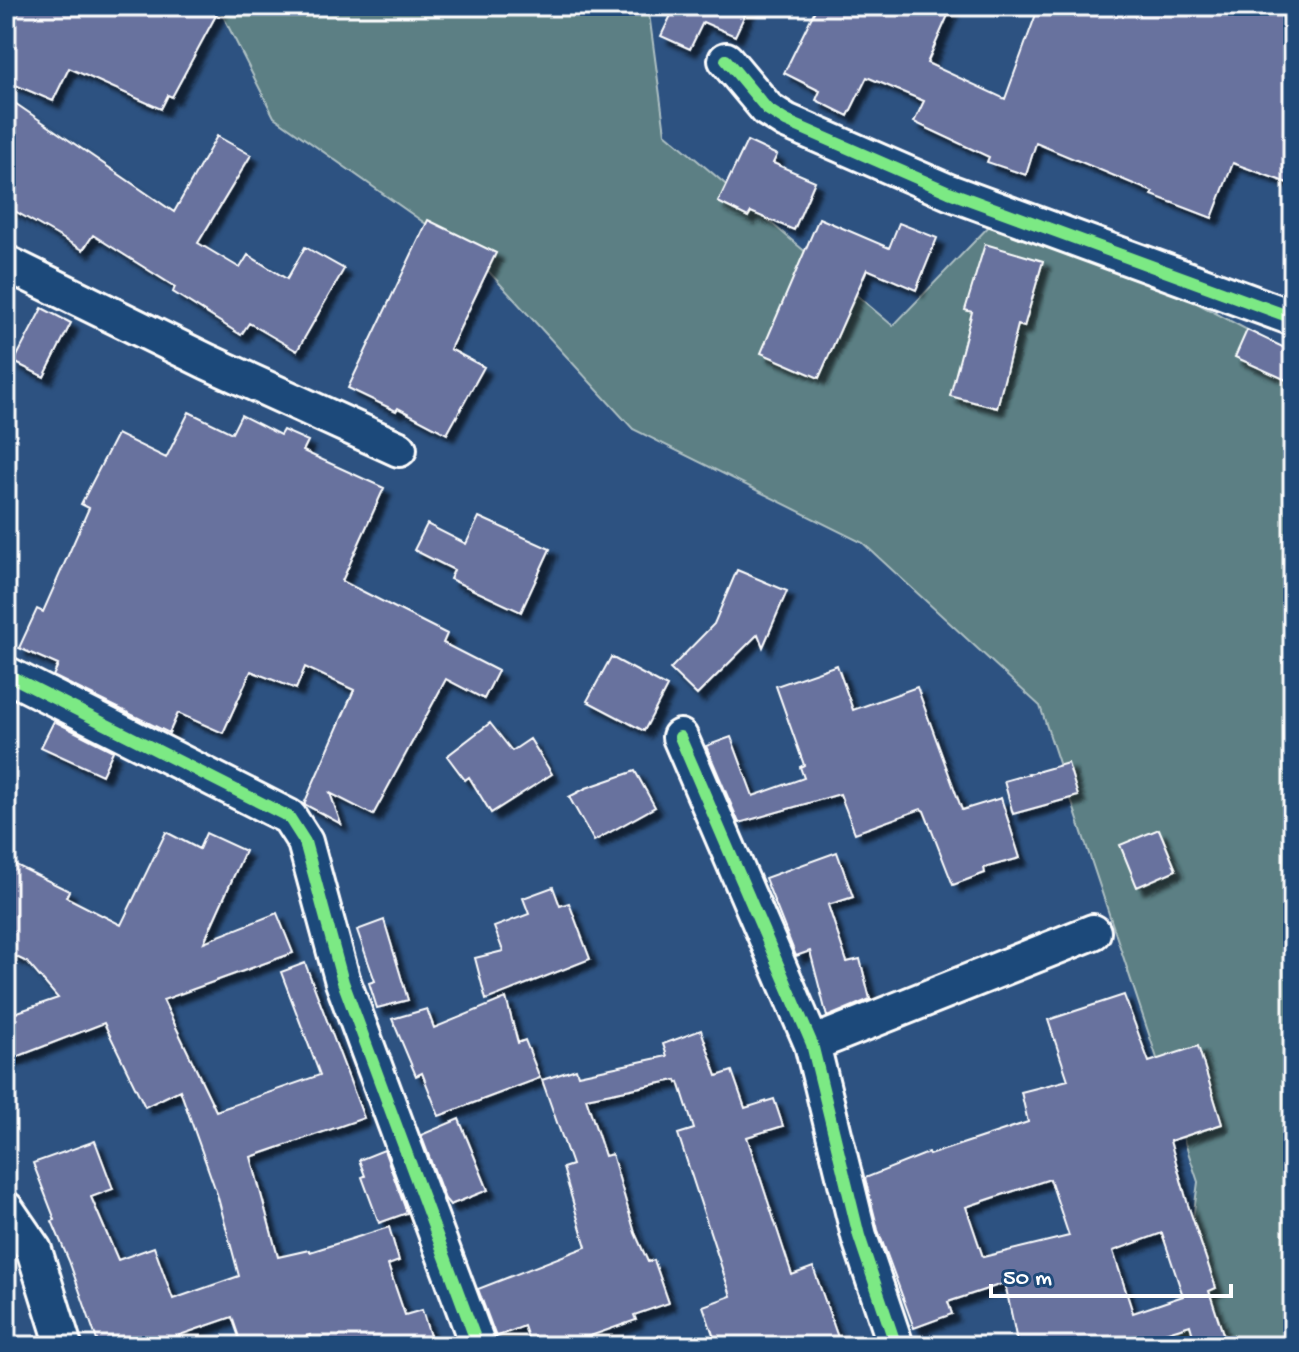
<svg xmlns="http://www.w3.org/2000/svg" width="1299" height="1352" viewBox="0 0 1299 1352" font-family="'Gochi Hand',sans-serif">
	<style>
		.green { fill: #5b7f84; stroke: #adbfc2; stroke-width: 2 }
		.building { fill: #67729e; stroke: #fff; stroke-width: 2; fill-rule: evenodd; filter: url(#shadow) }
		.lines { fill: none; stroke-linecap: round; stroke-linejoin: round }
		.minor-casing { stroke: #fff; stroke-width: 40 }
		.minor { stroke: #1f4a7a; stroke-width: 34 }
		.cycleway-casing { stroke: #1f4a7a; stroke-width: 17 }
		.cycleway { stroke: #7ce984; stroke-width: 12 }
	</style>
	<defs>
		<filter id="shadow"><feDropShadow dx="7" dy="7" stdDeviation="2" flood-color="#0009"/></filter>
	</defs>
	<rect width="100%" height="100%" fill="#2d5281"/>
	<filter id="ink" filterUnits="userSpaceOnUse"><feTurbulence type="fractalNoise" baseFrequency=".0125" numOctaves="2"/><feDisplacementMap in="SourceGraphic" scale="16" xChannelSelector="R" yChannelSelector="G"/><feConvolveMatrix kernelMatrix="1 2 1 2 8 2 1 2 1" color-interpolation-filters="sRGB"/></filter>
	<g filter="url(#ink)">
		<path class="green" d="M218,6H648L665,133L893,326L996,219L1144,275L1283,349L1293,471V1346H1176L1198,1182L1040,706L863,543L633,429L480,262L274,117Z"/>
		<path class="building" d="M6,6H221L172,97L168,95L161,109L69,68L53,101L6,81Z
			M667,6H749L735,36L703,22L690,49L661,36L674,9Z
			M817,6H952L927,63L1005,99L1039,6H1209L1234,18L1240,6H1293V185L1233,163L1212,218L1152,195L1153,192L1036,143L1026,175L987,162L989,157L914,122L924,101L867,77L848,116L816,100L820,91L784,73Z
			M6,97L174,212L217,136L251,155L198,243L240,268L248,255L287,279L305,247L344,269L297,351L249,323L241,335L173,292L175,287L93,235L83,250L6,206Z
			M747,141L777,155L773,163L815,181L794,230L751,212L748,217L718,202Z
			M819,218L889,248L899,223L937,238L916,290L867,269L819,378L761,353Z
			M428,220L496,253L450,349L484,367L447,434L398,408L396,411L348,388Z
			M985,244L1043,261L1024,327L1018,325L997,408L950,396L972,312L965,310Z
			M42,308L71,323L44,377L14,362Z
			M1247,330L1293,352V383L1235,357Z
			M189,412L232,433L241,415L280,435L283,430L308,441L303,451L384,488L342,581L447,634L443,643L498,671L484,699L446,679L373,815L330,793L341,824L304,804L354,690L305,667L296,689L251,671L223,733L178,713L169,733L53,676L58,665L19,648L37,609L43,612L89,508L81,504L117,434L166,458Z
			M479,517L550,549L521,612L450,579L454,570L414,550L427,524L466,544Z
			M737,570L787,591L763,647L758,634L697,695L670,669L714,624Z
			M611,657L667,687L644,731L587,701Z
			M837,665L853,710L917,687L962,810L1001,798L1020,858L984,868L985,873L953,885L924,811L921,809L855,833L840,794L739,823L706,746L731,737L753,796L804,778L800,767L804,765L776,686Z
			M54,721L113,751L102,775L41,747Z
			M490,723L512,751L530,739L552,774L491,813L469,777L465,780L447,756Z
			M1068,763L1078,796L1013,814L1004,781Z
			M635,771L655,807L594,841L569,797L586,788Z
			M1159,829L1176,870L1137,887L1120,845Z
			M166,832L199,849L206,833L245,851L204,942L277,913L293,953L163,1000L216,1111L320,1075L281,972L305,963L364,1118L251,1157L278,1257L309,1250L310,1252L389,1227L399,1261L388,1265L405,1315L422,1310L433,1346H313L310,1335L277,1346H242L232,1317L148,1346H99L69,1261L52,1221L55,1220L33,1163L95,1141L113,1189L91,1197L118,1260L154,1247L173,1299L239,1276L217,1194L180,1090L145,1107L104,1023L6,1061V1016L58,998L27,962L6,952V860L69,891L66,897L121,925Z
			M837,852L853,897L828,905L847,962L860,959L870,999L827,1017L810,951L796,956L765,878Z
			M553,887L560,906L569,903L590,959L486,1000L475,958L503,951L494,927L529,914L523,898Z
			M384,920L408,1000L377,1008L369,983L375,981L357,930Z
			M1124,995L1149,1062L1198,1046L1222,1124L1170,1141L1188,1205L1216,1288L1209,1291L1227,1346H1196L1190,1325L1123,1346H1018L1005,1283L948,1302L952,1314L914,1328L878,1230L865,1178L928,1153L929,1155L1028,1122L1021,1092L1068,1080L1048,1020ZM1050,1179L1069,1236L983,1257L966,1207ZM1162,1233L1183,1296L1133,1313L1113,1251Z
			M506,998L518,1043L525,1040L540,1078L439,1116L422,1073L416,1076L392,1019L427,1009L434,1028Z
			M701,1030L717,1076L732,1071L745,1108L774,1099L783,1126L747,1137L792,1275L813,1267L841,1346H717L703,1306L731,1296L678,1134L694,1129L679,1082L677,1083L676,1080L586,1098L605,1156L612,1154L635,1233L648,1262L654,1260L669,1303L634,1315L636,1320L562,1346H531L524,1326L496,1337L478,1289L586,1247L563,1168L572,1165L542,1080L576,1069L578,1075L667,1056L663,1044Z
			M459,1119L488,1190L450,1205L445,1199L421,1135Z
			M384,1150L407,1213L379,1223L362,1177L365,1176L359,1160Z"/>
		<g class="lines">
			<g class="minor-casing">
				<path id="minor" d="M726,60L767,109L786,121L949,192L1293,318
					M6,263L208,362L399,449
					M6,674L289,817L305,842L343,982L478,1346
					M680,737L812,1044L859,1236L896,1346
					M812,1044L1093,932
					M6,1209L34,1250L64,1346"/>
			</g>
			<use href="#minor" class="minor"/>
			<g class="cycleway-casing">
				<path id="cycleway" d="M726,60L767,109L786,121L949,192L1293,318
					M6,674L289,817L305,842L343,982L478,1346
					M680,737L812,1044L859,1236L896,1346"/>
			</g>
			<use href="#cycleway" class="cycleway"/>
		</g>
	</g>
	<rect width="1299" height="1352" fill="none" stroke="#1f4a7a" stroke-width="32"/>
	<rect x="16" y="16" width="1267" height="1320" fill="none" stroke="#fff" stroke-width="3" filter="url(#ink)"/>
	<path d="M991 1284v12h240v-12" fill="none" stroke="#ffffff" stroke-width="4"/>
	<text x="1003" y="1284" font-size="24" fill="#ffffff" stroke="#1f4a7a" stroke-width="6" paint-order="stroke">50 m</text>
</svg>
